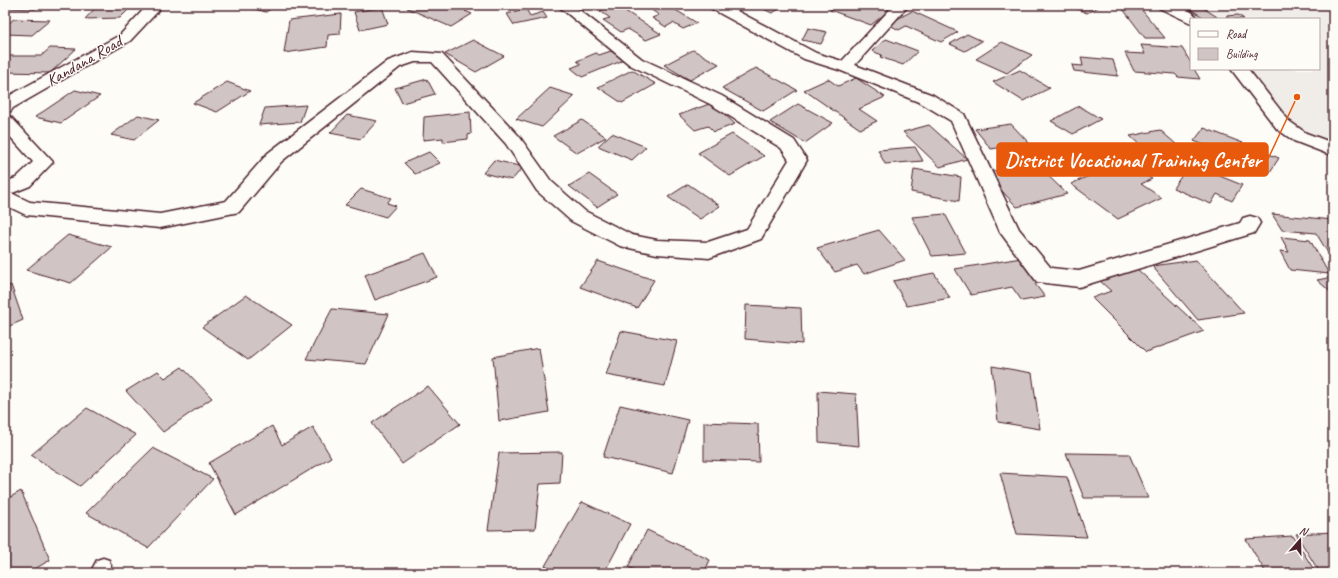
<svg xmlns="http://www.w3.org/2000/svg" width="1338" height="578" viewBox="0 0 1338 578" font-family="Caveat,sans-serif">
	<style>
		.built { fill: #f0ece8 }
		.building { fill: #d0c5c4; stroke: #4a1f2b }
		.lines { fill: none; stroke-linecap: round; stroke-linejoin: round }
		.service-casing { stroke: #4a1f2b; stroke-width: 3 }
		.minor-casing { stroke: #4a1f2b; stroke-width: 3 }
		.tertiary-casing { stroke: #4a1f2b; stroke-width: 3 }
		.primary-casing { stroke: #4a1f2b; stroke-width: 3 }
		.service { fill: #fdfcf7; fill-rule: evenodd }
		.minor { fill: #fdfcf7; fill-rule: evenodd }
		.tertiary { fill: #fdfcf7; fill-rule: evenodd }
		.primary { fill: #fdfcf7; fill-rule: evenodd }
		.labels { text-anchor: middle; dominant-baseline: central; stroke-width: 3; stroke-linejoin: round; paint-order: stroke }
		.far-street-label { font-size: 17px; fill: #4a1f2b; stroke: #fdfcf7 }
		.leader { fill: none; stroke: #e8590c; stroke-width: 1.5 }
		.callout-dot { fill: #e8590c; stroke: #fdfcf7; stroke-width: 1.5 }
		.callout { fill: #e8590c; stroke: #e8590c; stroke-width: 1.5 }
		.callout-label { font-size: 21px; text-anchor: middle; font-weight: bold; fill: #fff }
	</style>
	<rect width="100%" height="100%" fill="#fdfcf7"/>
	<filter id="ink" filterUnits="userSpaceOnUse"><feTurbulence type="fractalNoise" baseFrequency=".025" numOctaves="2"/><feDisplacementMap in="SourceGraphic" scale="8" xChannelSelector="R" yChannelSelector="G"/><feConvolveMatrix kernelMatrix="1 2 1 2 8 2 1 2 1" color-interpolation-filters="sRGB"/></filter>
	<g filter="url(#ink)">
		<path class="built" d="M1164,5H1333V150L1300,137L1239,69H1319V19H1191Z"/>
		<path class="building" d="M5,5H40L35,9L5,8Z
			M98,5H133L120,18L85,19Z
			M240,5H276L266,12Z
			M414,5H464L471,8L465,11L472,14L451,27L407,8Z
			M616,5L661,34L646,40L628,29L621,32L603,20L610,18L600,11Z
			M660,5H676L681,8L674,9L697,23L683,29L673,23L666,27L652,18L659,15L650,9Z
			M755,5H787L772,13Z
			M837,5H896L871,25L830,10Z
			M1068,5H1102L1087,13Z
			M1199,5L1217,17L1206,19L1187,7Z
			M382,7L388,24L360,30L354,12Z
			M526,9L530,16L543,12L547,18L514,25L507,14Z
			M1123,9H1141L1165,38H1145Z
			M912,11L958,32L941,42L906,26L899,30L888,24Z
			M341,14L340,34L328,35L327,47L284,53L289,20Z
			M1238,15L1244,19H1230L1226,16Z
			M14,19L50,20L32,35L5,34V26Z
			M808,28L827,32L821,44L802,40Z
			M967,34L982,41L965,51L950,44Z
			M886,39L918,51L903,65L880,57L882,55L872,51Z
			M473,40L504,56L476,72L445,54Z
			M1002,42L1032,55L1007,73L976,59Z
			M1141,45L1182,48L1191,63V69H1194L1200,79L1178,77L1175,74L1134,71L1125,53L1145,54Z
			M50,48L76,49L50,73L5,72L6,56H41Z
			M693,50L719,64L690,80L664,65Z
			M611,51L624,60L582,77L571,68L581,64L577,61L596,53L599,55Z
			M1081,57L1113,60L1118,76L1074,71L1072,65L1083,66Z
			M756,68L797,90L763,111L722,88Z
			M632,70L656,84L622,103L598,87Z
			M1020,70L1050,88L1023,101L993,82Z
			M856,78L885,97L859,109L877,121L860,129L804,90L828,79L838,86Z
			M427,79L435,94L402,103L395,88Z
			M227,82L250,91L217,112L193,103Z
			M550,88L575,96L542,127L516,119Z
			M75,90L100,96L61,123L35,117Z
			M712,103L735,124L714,132L708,126L695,130L679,115Z
			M798,104L833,123L805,143L770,122Z
			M306,105L300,122L259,125L265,108Z
			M1079,106L1101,119L1073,134L1051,121Z
			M470,112L471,134L468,135V139L443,142V138L423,140L424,117Z
			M138,115L159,120L134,140L111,135Z
			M347,115L377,121L361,139L330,133Z
			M582,120L606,137L577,153L553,136Z
			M1011,124L1029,143L991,149L975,129Z
			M929,125L967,159L940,167L903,132Z
			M1204,128L1248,145L1238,159L1194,141Z
			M1160,130L1186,153L1154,158L1130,136Z
			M612,133L646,147L632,160L598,146Z
			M732,134L764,156L730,176L698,153Z
			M915,147L923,161L885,164L878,150Z
			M1251,147L1279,158L1268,175L1240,163Z
			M429,152L440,163L415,174L404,163Z
			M494,160L523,167L512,180L483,173Z
			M1124,160L1152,179L1141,184L1162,198L1118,219L1071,184Z
			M1034,162L1067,194L1017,207L985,173Z
			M1190,164L1242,185L1232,201L1217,194L1211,204L1173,188Z
			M914,169L961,177L959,201L911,192Z
			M589,174L617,194L597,207L569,186Z
			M688,184L720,206L700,219L668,197Z
			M361,189L391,198L387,203L396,206L386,217L345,205Z
			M945,214L966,253L932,256L912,217Z
			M1272,214L1333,220V258H1331L1316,233L1282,230Z
			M879,230L905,260L864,274L857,265L835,272L817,248Z
			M68,235L112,247L71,283L26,270Z
			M1281,237L1310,240L1329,274L1290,270L1280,251L1289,252Z
			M425,253L437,277L375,300L365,275Z
			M1021,258L1039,283L1035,284L1045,297L1022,301L1012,287L971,295L955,269Z
			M1196,260L1244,313L1198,320L1152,266Z
			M598,261L654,280L637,308L580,287Z
			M1136,268L1204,331L1146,352L1092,298L1111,291L1100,281Z
			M934,273L950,298L907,306L893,281Z
			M1333,277V294L1317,280Z
			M11,285L23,320L5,328V288Z
			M246,295L292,325L248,360L202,327Z
			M746,305L801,308L802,344L745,339Z
			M332,309L389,314L366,364L306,359Z
			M621,331L677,341L665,386L606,375Z
			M539,348L549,412L499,421L493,357Z
			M992,366L1032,373L1040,429L998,422Z
			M182,367L212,398L163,432L126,391L158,371L165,378Z
			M428,386L460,424L402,464L372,423Z
			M818,391L856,394L859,446L819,442Z
			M620,405L688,420L673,473L603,457Z
			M87,408L136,435L80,486L31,455Z
			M704,422L758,424L759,462L704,460Z
			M272,426L282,445L313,427L331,457L236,515L209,463Z
			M153,448L213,479L148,548L86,513Z
			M562,452L560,483L540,484L535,529L488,530L499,453Z
			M1066,453L1129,454L1148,498H1084Z
			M1000,473L1067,477L1087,537L1017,534Z
			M21,491L50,560L28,573H5V500Z
			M582,502L630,524L604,573H558L545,566Z
			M647,530L710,560L704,573H641L628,567Z
			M1333,532V573H1320L1296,534Z
			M1293,536L1316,573H1266L1246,539Z"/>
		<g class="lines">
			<g class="service-casing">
				<path id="service" d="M103,558L109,560L111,566L108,573H90L97,560Z"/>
			</g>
			<g class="minor-casing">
				<path id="minor" d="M557,5H573L642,59L722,96L794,140L807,160L761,239L709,258L657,254L620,246L571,221L537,191L506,144L432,62H415L400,67L282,161L239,212L160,228L26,215L5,205V190L30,202L160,214L226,201L268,153L388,61L413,52L442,54L519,136L551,181L585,211L632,235L657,240L708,242L747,229L789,160L781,148L710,104L630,65Z
					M708,5H726L816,53L842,61L894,5H909L855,65L933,95L964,114L1019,229L1051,268L1079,271L1240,223L1243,218L1250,216L1257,218L1260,223L1254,233L1079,287L1037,282L1000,232L951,121L921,103L839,70L804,59L710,8Z"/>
			</g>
			<g class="tertiary-casing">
				<path id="tertiary" d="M143,5H157L159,10L130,41L13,108L11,111L5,112V98L120,35L144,9Z
					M5,116L11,117L53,162L30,186L5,196V182L16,178L33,162L5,131Z"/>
			</g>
			<g class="primary-casing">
				<path id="primary" d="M1157,5C1172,5 1189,5 1198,19H1191V23L1159,8Z
					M1231,69H1248L1289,121L1306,133L1333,143V156L1294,141L1277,129Z"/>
			</g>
			<use href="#service" class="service"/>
			<use href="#minor" class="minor"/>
			<use href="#tertiary" class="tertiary"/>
			<use href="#primary" class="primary"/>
		</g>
	</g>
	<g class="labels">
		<g class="far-street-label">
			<text transform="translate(84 61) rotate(-30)">Kandana Road</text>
		</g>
	</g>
	<path class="leader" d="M1297 97L1268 159"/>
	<circle class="callout-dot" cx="1297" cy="97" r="4"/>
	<rect class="callout" x="997" y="143" width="271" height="33" rx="4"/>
	<g class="callout-label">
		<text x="1133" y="167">District Vocational Training Center</text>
	</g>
	<rect width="1338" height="578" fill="none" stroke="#fdfcf7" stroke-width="20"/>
	<rect x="10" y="10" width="1318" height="558" fill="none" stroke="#4a1f2b" stroke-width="1.5" filter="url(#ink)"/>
	<rect x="1190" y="18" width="130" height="52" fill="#fdfcf7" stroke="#b5a4a5"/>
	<rect x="1198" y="31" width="20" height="6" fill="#fdfcf7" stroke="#b5a4a5"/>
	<text x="1226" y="38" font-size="12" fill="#4a1f2b">Road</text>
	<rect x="1198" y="48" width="20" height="12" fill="#d0c5c4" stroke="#b5a4a5"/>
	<text x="1226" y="58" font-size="12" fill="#4a1f2b">Building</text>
	<g transform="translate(1300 540) rotate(20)" stroke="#fdfcf7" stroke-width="3" paint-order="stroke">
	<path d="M0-3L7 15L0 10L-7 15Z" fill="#4a1f2b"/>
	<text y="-6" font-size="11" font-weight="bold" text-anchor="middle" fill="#4a1f2b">N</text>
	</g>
</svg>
